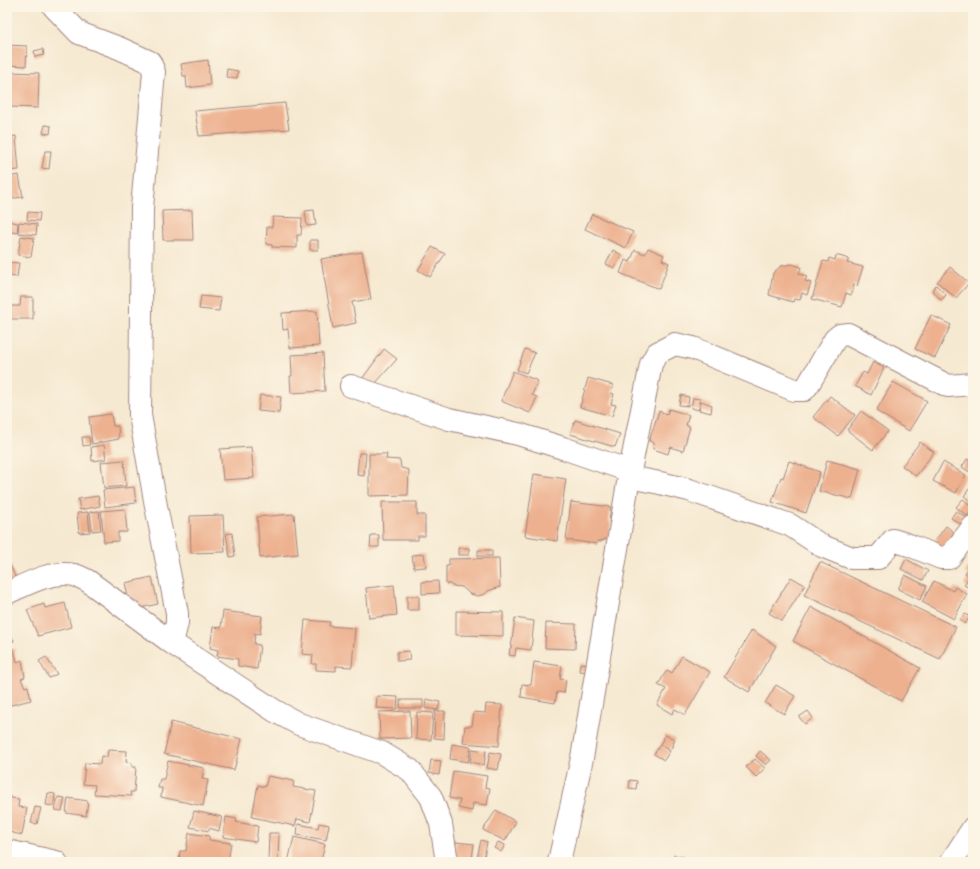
<svg xmlns="http://www.w3.org/2000/svg" width="980" height="869" viewBox="0 0 980 869" font-family="Kalam,sans-serif">
	<style>
		.building { fill: #edb18f }
		.lines { fill: none; stroke-linecap: round; stroke-linejoin: round }
		.minor-casing { stroke: #a0847e; stroke-width: 24 }
		.minor { stroke: #fff; stroke-width: 22 }
	</style>
	<rect width="100%" height="100%" fill="#fcf5e5"/>
	<filter id="ink" filterUnits="userSpaceOnUse"><feTurbulence type="fractalNoise" baseFrequency=".025" numOctaves="2"/><feDisplacementMap in="SourceGraphic" scale="8" xChannelSelector="R" yChannelSelector="G"/><feConvolveMatrix kernelMatrix="1 2 1 2 8 2 1 2 1" color-interpolation-filters="sRGB"/></filter>
	<filter id="wash" filterUnits="userSpaceOnUse"><feTurbulence type="fractalNoise" baseFrequency=".012" numOctaves="4" result="noise"/><feDisplacementMap in="SourceGraphic" scale="16" xChannelSelector="R" yChannelSelector="G"/><feGaussianBlur stdDeviation="0.9" result="paint"/><feColorMatrix in="noise" values="0 0 0 0 0 0 0 0 0 0 0 0 0 0 0 0 0 1.4 0 .05"/><feComposite in="paint" operator="in"/></filter>
	<g filter="url(#wash)">
		<rect width="100%" height="100%" fill="#f6e9d1"/>
		<g id="blocks">
			<path class="building" d="M7,45L27,46L26,66L7,65Z
				M43,49L44,55L35,57L34,51Z
				M208,60L210,85L187,88L186,76H183L181,64Z
				M227,69L238,71L237,78L226,77Z
				M10,72L39,73L38,108L9,107V102L7,101V80L10,81Z
				M285,103L289,129L199,136L195,111Z
				M45,125L51,126L50,134L43,133Z
				M16,136L19,170L7,171V137Z
				M45,151H51L49,169L42,168Z
				M19,175L23,197L7,199V177Z
				M192,210L193,240H163L162,211Z
				M314,210L316,225L307,226L305,211Z
				M28,212L40,213L39,221L27,220Z
				M592,214L633,232L626,248L585,229Z
				M273,217L302,218L301,235H297V248L272,247V245L266,244L267,227H272Z
				M7,221L18,223L17,233L7,231Z
				M19,222L37,224L36,235L18,233Z
				M21,236L34,238L31,257L18,255Z
				M310,240H318V250H310Z
				M432,247L445,254L430,277L418,270Z
				M648,248L664,255L662,260L669,263L659,289L620,273L625,260L630,262L635,250L645,254Z
				M613,250L622,255L614,268L606,264Z
				M362,252L371,299L352,302L356,323L333,328L321,259Z
				M836,255L849,259L847,263L863,267L857,286L854,285L851,295L846,293L842,307L812,299L823,261L828,262L829,258L835,260Z
				M8,262L19,263L17,277L7,276Z
				M792,264L801,267L799,274L807,276L805,281L811,283L807,295L802,293L800,300L794,299L793,302L769,295L773,273L781,266Z
				M950,267L969,283L956,298L937,282Z
				M936,285L946,295L941,300L932,290Z
				M201,296L221,298L219,311L199,309Z
				M21,297H33V319H7L8,306H20Z
				M317,311L319,346L290,348L288,329L283,330L282,313Z
				M931,315L951,325L935,358L915,349Z
				M384,349L397,359L373,386L362,379Z
				M525,349L535,353L526,373L517,370Z
				M323,353L325,391L291,393L290,376H292L291,355Z
				M873,362L884,368L871,395L855,386L863,372L867,374Z
				M513,371L538,381L532,395L537,397L530,413L501,401Z
				M588,378L613,385L611,393L614,394L611,404L616,405L612,416L580,407Z
				M893,382L927,401L909,431L876,411Z
				M260,395L281,397L279,413L258,411Z
				M681,395L689,397L688,406L679,405Z
				M830,396L855,415L838,436L813,417Z
				M693,398L700,399L699,410L691,408Z
				M701,401L712,405L711,413L699,410Z
				M669,409L689,415L686,425L690,427L683,451L670,447L668,454L653,449L654,443L649,441L659,411L667,414Z
				M861,411L888,431L873,450L847,430Z
				M111,414L113,426H118L119,439L92,444L89,417Z
				M575,420L620,434L615,447L570,434Z
				M82,437H89L90,445L83,446Z
				M920,442L934,452L916,476L902,466Z
				M104,445L106,459L92,461L91,447Z
				M251,447L254,478L223,480L220,449Z
				M359,453H366L364,476L357,475Z
				M369,454H387L386,459L400,460L401,468L409,470L408,495L369,496Z
				M967,459L973,463V470L971,473L962,467Z
				M124,460L126,486L104,488L101,462Z
				M827,460L860,469L852,499L819,491Z
				M789,461L820,472L806,513L772,502L781,477L783,478Z
				M943,462L966,475L956,493L933,481Z
				M534,474L566,479L557,541L525,536Z
				M134,487L136,503L105,507L103,490Z
				M969,489L973,493V503L964,496Z
				M98,496L100,506L80,510L78,499Z
				M963,499L973,507V509L967,516L956,507Z
				M382,502H417V515H425V536H418V540H383Z
				M571,502L611,507L609,522H611L609,539H604V541L601,540V542L597,541V544L566,540Z
				M125,509L127,532H118V541L104,542L101,511Z
				M99,511L101,530L92,531L90,512Z
				M956,511L967,518L962,525L951,518Z
				M88,512L90,532L79,533L77,513Z
				M294,514L298,554L260,558L257,517Z
				M223,515L225,552L191,553L190,516Z
				M946,526L956,534L939,557L929,549Z
				M232,533L235,556L230,557L226,534Z
				M371,535H379V547H370Z
				M458,548H469V555H458Z
				M478,550H492V556H478Z
				M424,554L426,567L414,568L412,555Z
				M499,558L500,587L488,591L485,594L478,596L470,594L462,587L452,586L450,584H446V566H449V559Z
				M906,559L928,571L923,580L901,569Z
				M7,560H8L17,581L7,585Z
				M973,560V578L965,573Z
				M820,562L956,627L940,659L804,595Z
				M905,575L927,586L920,600L898,589Z
				M152,577L158,604L131,610L125,583Z
				M791,577L805,585L782,621L769,613Z
				M969,577L973,580V590L964,585Z
				M438,581L439,593L422,594V582Z
				M934,581L953,591L955,587L967,594L954,619L922,602Z
				M394,585L397,615L369,618L366,588Z
				M407,596H419V610H407Z
				M65,603L71,627L38,636L27,610L44,604L45,608Z
				M811,607L920,668L901,701L793,641Z
				M223,611L262,616L260,634L255,633L254,644L260,645L257,669L238,666V659L217,656L218,650L210,648L213,627L221,628Z
				M456,611L503,612V636L456,635Z
				M965,614L970,617L965,624L960,620Z
				M515,618L534,621L531,650L516,648L515,656L509,655L510,648H511Z
				M305,620L330,622L329,626L355,628L352,667L336,666V671L316,670V664H312L313,655L302,654Z
				M546,623L576,624L575,649L545,648Z
				M7,629L14,641L7,643Z
				M752,630L776,646L749,692L724,677Z
				M14,649L17,662L22,660L25,677L21,679L25,687L28,686L31,700L7,706V650Z
				M409,651L410,660L397,661V652Z
				M682,656L710,672L685,715L675,709L672,714L657,705L666,689L658,685L667,670L672,673Z
				M46,657L57,674L49,678L39,661Z
				M534,662L562,666L560,679L566,680L564,693L557,692L555,703L521,697L522,684L531,685Z
				M580,663L591,664L590,672L579,671Z
				M776,685L795,696L784,714L765,703Z
				M377,696L398,697L397,709L376,708Z
				M426,699L440,702L438,710L425,708Z
				M400,700H423V708H400Z
				M486,704L502,705L499,746L463,743L465,726H472L474,712L485,713Z
				M410,711L411,738L380,739L379,712Z
				M435,711H445L444,739L434,738Z
				M808,711L813,718L805,724L799,717Z
				M417,712L433,713L431,740L416,739Z
				M171,722L242,739L234,770L164,754Z
				M665,735L675,739L671,749L660,745Z
				M452,744L471,747L468,762L450,759Z
				M660,745L670,751L664,760L654,754Z
				M472,749L486,751L484,765L470,762Z
				M108,750L127,751L126,762L132,763V767H136L134,792H130L131,796L94,794L95,785L83,784L85,763L100,764L101,756L107,757Z
				M760,751L771,760L766,765L756,756Z
				M490,752L501,754L498,770L487,768Z
				M755,759L765,768L756,777L746,767Z
				M431,760L441,761L439,775L429,773Z
				M168,761L204,768L202,779L208,780L203,806L161,797L162,788H158L160,779H164Z
				M453,771L487,776L485,787L490,788L487,805L473,803L472,811L458,808L460,800L449,798Z
				M268,776L294,781L293,787L316,791L310,822L297,819L295,826L252,817L258,785L265,787Z
				M630,780L637,781L636,789L629,788Z
				M7,793L11,798L19,799L18,807L27,808L22,835L9,832L8,840Z
				M48,793L55,794L54,806L46,805Z
				M58,797L65,798L62,811L55,810Z
				M68,798L88,801L86,816L66,813Z
				M35,807L41,808L37,824L31,823Z
				M496,810L516,822L505,841L483,830Z
				M194,811L222,817L219,831L209,828V831L190,827Z
				M226,817L237,819L236,822L258,826L256,842L223,837Z
				M319,823L329,825L326,840L297,835L298,824L318,828Z
				M189,833L209,836V840L231,843L228,862H179L180,851H186Z
				M269,833H279L278,862L268,861Z
				M294,837L325,844L321,862H288Z
				M481,840L487,842L483,862H476Z
				M456,842L474,844L472,859L455,857Z
				M498,842L505,845L501,852L494,848Z
				M674,855L684,857L682,862H673Z"/>
		</g>
	</g>
	<g filter="url(#ink)">
		<use href="#blocks" fill-opacity="0" stroke="#a0847e" stroke-width="1"/>
		<g class="lines">
			<g class="minor-casing">
				<path id="minor" d="M54,7L79,33L119,48L150,62L154,72L142,208L140,415L156,506L177,613V623L172,643
					M351,386L449,419L518,434L563,448L630,471
					M629,477L660,483L689,490L790,525L822,546L852,558H878L893,540L909,545L941,558H949L973,527
					M7,593C27,584 51,570 74,575C79,576 84,579 88,581L172,643L275,711L299,724L382,753L410,770L431,797L441,824L447,862
					M7,851L56,862
					M559,862L582,758L630,471L651,364L657,353L675,344L693,348L794,390H804L808,385L835,339L840,335L848,334L948,386L973,384
					M951,862L973,828"/>
			</g>
			<use href="#minor" class="minor"/>
		</g>
	</g>
	<rect width="980" height="869" fill="none" stroke="#fcf5e5" stroke-width="24"/>
</svg>
